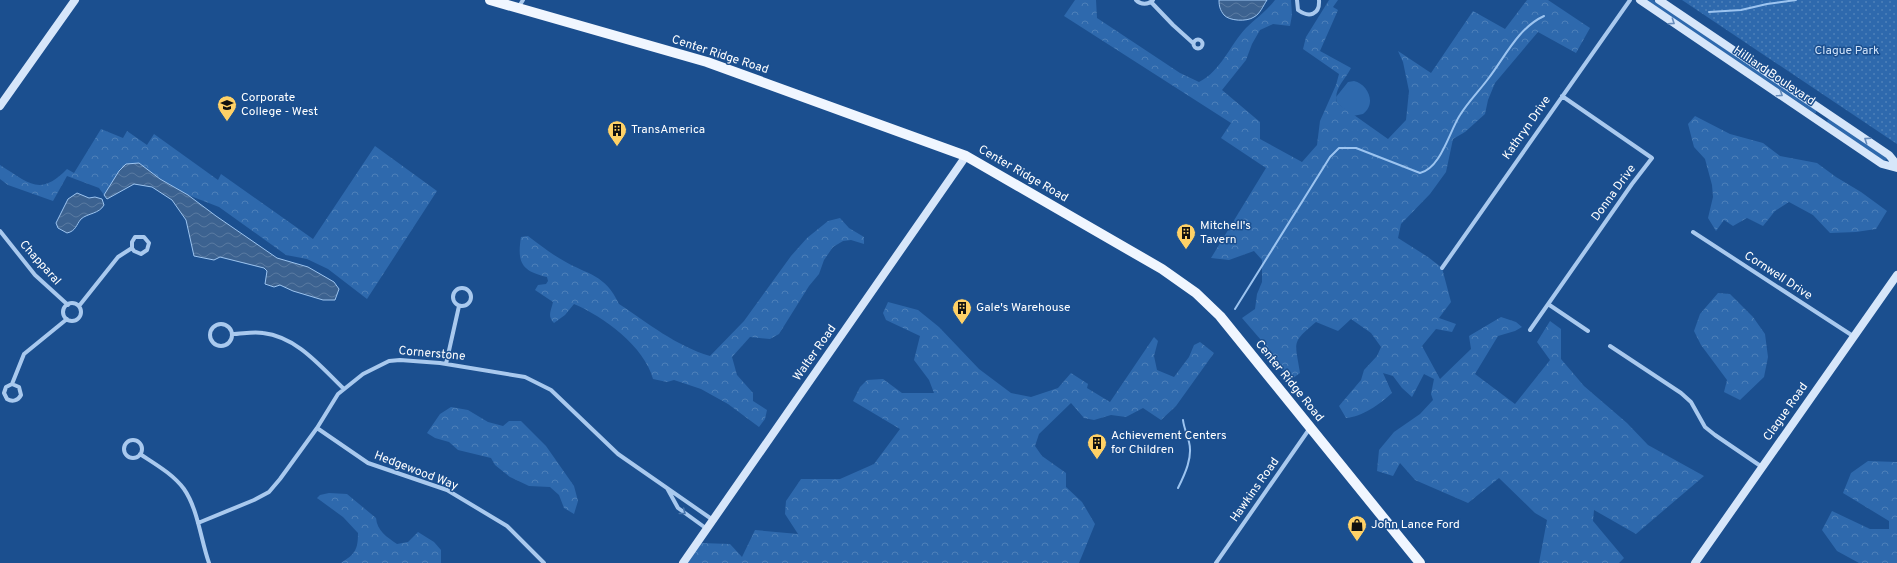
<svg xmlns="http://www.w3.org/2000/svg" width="1897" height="563" viewBox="0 0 1897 563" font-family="Overpass,sans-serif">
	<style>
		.grass { fill: #2e69ad }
		.forest { fill: url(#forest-crowns) }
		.park { fill: url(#park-dots) }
		.water { fill: url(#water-waves); stroke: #9cc4f0 }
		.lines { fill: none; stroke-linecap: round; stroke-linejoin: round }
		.stream { stroke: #9cc4f0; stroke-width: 2 }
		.street { stroke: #a9c9ee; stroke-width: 4 }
		.secondary { stroke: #d6e6fa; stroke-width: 8 }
		.primary { stroke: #f0f6ff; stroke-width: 10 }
		.oneway { stroke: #668bba }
		.oneway2 { stroke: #4674ac }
		.labels { text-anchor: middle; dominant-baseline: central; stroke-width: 3; stroke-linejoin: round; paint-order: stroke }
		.park-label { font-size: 12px; fill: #cfe3fa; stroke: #1b4f8f }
		.street-label { font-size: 12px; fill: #fff; stroke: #1b4f8f }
		.poi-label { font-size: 12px; fill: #fff; stroke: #1b4f8f; text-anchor: start }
	</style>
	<defs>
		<pattern id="forest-crowns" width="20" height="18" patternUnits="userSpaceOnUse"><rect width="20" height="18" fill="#2e69ad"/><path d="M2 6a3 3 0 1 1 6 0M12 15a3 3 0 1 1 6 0" fill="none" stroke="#4d80b9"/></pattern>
		<pattern id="park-dots" width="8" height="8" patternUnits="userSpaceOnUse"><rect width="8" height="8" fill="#2e69ad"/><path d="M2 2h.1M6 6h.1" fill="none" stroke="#4d80b9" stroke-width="1.8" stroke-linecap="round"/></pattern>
		<pattern id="water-waves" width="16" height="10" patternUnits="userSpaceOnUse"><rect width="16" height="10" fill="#3c6290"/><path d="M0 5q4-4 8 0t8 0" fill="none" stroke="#597aa1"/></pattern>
	</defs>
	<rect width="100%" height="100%" fill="#1b4f8f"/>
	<path class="grass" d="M1646,0H1653L1816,110V113H1814Z
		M1354,81C1368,84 1377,104 1363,114C1360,115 1356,115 1353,116L1337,103L1336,97L1348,82Z
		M1829,119L1887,158V159L1884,161L1828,123L1827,120Z"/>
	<path class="forest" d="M1075,0H1096L1097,18L1180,73L1199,82C1221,71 1230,45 1246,28C1256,18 1267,11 1275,0H1291L1292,15L1290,26L1273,24L1260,30L1252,44L1246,60L1222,90L1260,122V139L1302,162L1317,145L1320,121L1336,85L1339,74L1303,49L1306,37L1329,0H1338L1333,7L1338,10L1320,51L1351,68C1345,80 1333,89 1337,103L1388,139L1406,120L1409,91L1403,62L1398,51L1431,73L1473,11L1505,29L1527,0H1548L1590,28L1576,53L1538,32L1495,83L1488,100L1485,114L1465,132L1453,139L1446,172L1430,194L1401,224L1398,238L1428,257L1442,268L1451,302L1439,318L1456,324L1452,332L1436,329L1422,346L1440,379L1471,349L1469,336L1501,317L1516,322L1522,327L1515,331L1498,336L1475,374L1515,404L1550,360L1537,342L1550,321L1561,329V359L1584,386L1627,423L1648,445L1704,476L1636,534L1594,510L1593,521L1624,558L1619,563H1539L1547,520L1535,513L1499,478L1468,503L1415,480L1400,463L1393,476L1377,471L1379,450L1394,432L1420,414L1433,400L1431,394L1434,379L1424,374L1412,397L1402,388L1393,376L1383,373L1392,393C1380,404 1362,417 1346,418L1339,406L1361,380L1364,370L1377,356L1381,347L1371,333L1351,319L1338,331L1316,322C1291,343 1295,341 1300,373L1289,381L1267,347L1242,318L1255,309L1257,294L1262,282V260L1254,251L1229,260L1211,258L1266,168L1221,138L1231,123L1064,16Z
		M1695,116L1730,134L1763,143L1780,156L1817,163L1836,177L1861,192L1887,211L1876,229L1856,232L1830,233L1813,215L1789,202L1775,211L1763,226L1747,218L1733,226L1724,220L1716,231L1708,218L1713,197L1712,185L1705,159L1694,147L1688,124Z
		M101,129L123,138L127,131L147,145L154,134L218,180L221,174L313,239L375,146L437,191L367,299L328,269L307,259L286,255L219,207L188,195L160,179L139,163L112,184L104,195L99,188L67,176L53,201L8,185L0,179V165C29,183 40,197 67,169L74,173Z
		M840,218L849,228L864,237V244L851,240L843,241L833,247L824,260L819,274L809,286L779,334L770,339L750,337L732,357L737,375L753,393V401L767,410L765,419L759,427L728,404L701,389L674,380L667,382L653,379C644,346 604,317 574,304L565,315L554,323C547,316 551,311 553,302L535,290L538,285L546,284L548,281L547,277C521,271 517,262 521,237L528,236C540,245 551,254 564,261C588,275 605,274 619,304C648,323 676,346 710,356L744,321L791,256L807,238L828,221Z
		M1718,293L1730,294L1753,317L1765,334L1768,357L1764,377L1740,400L1724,392L1727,380L1701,345L1694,331L1700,314Z
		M888,302L918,310L939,327L979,369L1011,393L1031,397L1058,388L1071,373L1088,384L1087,388L1110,402L1154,337L1158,341L1154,356L1157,370L1174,377L1189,357L1194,345L1200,342L1214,353L1176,406L1161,420L1143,408L1126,417L1111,415L1094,420L1084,418L1071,403L1039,434L1035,446L1042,456L1066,473V487L1082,502L1095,524L1079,563H686L701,543L730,544L742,557L755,530L798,534L785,514L786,501L801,479H840L874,464L900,429L853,401L860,387L867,380L883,379L902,393H934L929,380L914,360L920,336L886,320L883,313Z
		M451,407L468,410L488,422L503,426L509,421H521L546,446L574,486L578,501L574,514L564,508L559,495L550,487L529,486L510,477L495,465L491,458L458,450L449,442L435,438L427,433L440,414Z
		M1868,461L1897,462V563H1859L1837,551L1822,530L1832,511L1870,529H1889V521L1843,493L1851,473Z
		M329,493L347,494L376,518C377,531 387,537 397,544L408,542L418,532L434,542L441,550V563H341C355,554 358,550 358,533L343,517L317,498L320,495Z"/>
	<path class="park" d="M1682,0H1897V144Z"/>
	<path class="water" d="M1219,0H1267C1263,6 1260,14 1254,17C1247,22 1229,21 1224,15C1220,10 1219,6 1219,0Z
		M139,163L160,179L188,195L216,216L277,258L308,267L334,282L339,289L335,300H323L293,291L280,285L274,287L265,284L267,271L264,268L220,257L214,260L194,256L186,220L172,200L152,187L134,184L107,199L104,195L119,171L126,164Z
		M77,193L89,198L95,197L102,199L104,205C99,214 88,213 81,219C76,225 76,231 67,233L58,228L56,223L68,199Z"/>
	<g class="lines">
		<path class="stream" d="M1709,12L1741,10L1767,4L1796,0
			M1235,309L1330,157L1339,148H1356L1420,173C1441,168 1449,132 1460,115C1468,102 1479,91 1488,79C1505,57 1518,28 1544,16
			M1178,488C1185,474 1193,457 1189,442C1187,434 1184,428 1183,420"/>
		<path class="street" d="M1136,0C1141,5 1148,5 1153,0
			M1297,0L1298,10C1309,18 1320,15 1319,0
			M1151,2L1173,25L1193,43
			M518,8L523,0
			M1193.5 44a4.5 4.5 0 1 1 9 0a4.5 4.5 0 1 1-9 0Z
			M0,231L35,275L68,305
			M1693,232L1853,336
			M1442,268L1630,0
			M453 297a9 9 0 1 1 18 0a9 9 0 1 1-18 0Z
			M63 312a9 9 0 1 1 18 0a9 9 0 1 1-18 0Z
			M1548,304L1588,331
			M79,306L118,257L132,248V242L135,237H144L149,243L147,250L141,254L134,251L132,248
			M210 335a11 11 0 1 1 22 0a11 11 0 1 1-22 0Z
			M1530,330L1632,184L1652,158L1562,96
			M232,334C242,334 253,331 263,333C297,337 320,366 343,388
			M1610,346L1681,393L1691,402L1705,427L1715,435L1762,467
			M446,364L459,306
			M12,384L6,387L4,393L7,399C12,402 18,401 21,395L19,387L12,384L24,354L67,319
			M317,428L368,463L447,490L507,526L544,563
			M124 449a9 9 0 1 1 18 0a9 9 0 1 1-18 0Z
			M140,454C155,464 173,474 184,489C198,509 201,541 209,563
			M667,488L678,508L707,529
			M198,523L254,500L269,492L280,479L317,428L338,394L363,374L389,361L400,360L440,363L525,377L551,390L618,454L713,520
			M1216,563L1310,428"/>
		<path class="secondary" d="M1640,0L1882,164L1897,168
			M1659,0L1889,155L1897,165
			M0,106L75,0
			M683,563L966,156
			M1695,563L1897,275"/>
		<path class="primary" d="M490,0L707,62L966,156L1162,269L1196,293L1220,316L1420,563"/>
	</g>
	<defs><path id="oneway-chevron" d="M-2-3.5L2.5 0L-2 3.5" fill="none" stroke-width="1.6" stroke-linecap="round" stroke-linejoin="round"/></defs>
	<g class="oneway">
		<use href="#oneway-chevron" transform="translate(1672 22) rotate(34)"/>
		<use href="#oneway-chevron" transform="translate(1780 94) rotate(34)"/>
		<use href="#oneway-chevron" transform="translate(1867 140) rotate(-146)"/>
	</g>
	<use class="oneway2" href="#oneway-chevron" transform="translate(683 512) rotate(38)"/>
	<defs>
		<g id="university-pin" transform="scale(1)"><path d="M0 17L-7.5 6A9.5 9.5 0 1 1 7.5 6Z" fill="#ffd166" stroke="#1b4f8f"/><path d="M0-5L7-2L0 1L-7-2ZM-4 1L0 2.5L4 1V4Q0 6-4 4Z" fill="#111"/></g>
		<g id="building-pin" transform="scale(1)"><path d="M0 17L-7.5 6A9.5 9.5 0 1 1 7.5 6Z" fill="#ffd166" stroke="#1b4f8f"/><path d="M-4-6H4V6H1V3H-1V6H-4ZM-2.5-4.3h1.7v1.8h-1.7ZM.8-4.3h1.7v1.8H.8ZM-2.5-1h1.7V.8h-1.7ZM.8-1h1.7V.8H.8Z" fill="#111"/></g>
		<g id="shop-pin" transform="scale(1)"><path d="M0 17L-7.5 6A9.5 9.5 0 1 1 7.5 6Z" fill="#ffd166" stroke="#1b4f8f"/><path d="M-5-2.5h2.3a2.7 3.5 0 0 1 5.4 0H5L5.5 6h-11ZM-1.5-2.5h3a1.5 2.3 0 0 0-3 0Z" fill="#111"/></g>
	</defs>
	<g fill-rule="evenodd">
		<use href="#university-pin" x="227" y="105"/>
		<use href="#building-pin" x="617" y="130"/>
		<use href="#building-pin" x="1186" y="233"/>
		<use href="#building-pin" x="962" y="308"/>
		<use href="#building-pin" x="1097" y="443"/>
		<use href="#shop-pin" x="1357" y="525"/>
	</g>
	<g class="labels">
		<g class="park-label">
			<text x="1847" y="51">Clague Park</text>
		</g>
		<g class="street-label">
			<text transform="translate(720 55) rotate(18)">Center Ridge Road</text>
			<text transform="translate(1774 76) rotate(34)">Hilliard Boulevard</text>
			<text transform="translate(1527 128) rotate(-55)">Kathryn Drive</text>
			<text transform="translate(1023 174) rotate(30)">Center Ridge Road</text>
			<text transform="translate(1614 193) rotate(-54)">Donna Drive</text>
			<text transform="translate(40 263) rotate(48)">Chapparal</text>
			<text transform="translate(1778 276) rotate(33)">Cornwell Drive</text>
			<text transform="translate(815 353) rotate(-55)">Walter Road</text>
			<text transform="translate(432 354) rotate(5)">Cornerstone</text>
			<text transform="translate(1289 381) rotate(51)">Center Ridge Road</text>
			<text transform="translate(1786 412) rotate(-55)">Clague Road</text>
			<text transform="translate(416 471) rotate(21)">Hedgewood Way</text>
			<text transform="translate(1255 490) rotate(-55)">Hawkins Road</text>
		</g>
		<g class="poi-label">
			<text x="241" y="98">Corporate<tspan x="241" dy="14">College - West</tspan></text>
			<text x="631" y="130">TransAmerica</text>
			<text x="1200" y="226">Mitchell's<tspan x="1200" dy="14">Tavern</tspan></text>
			<text x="976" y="308">Gale's Warehouse</text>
			<text x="1111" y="436">Achievement Centers<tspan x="1111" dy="14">for Children</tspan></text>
			<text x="1371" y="525">John Lance Ford</text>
		</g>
	</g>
</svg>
